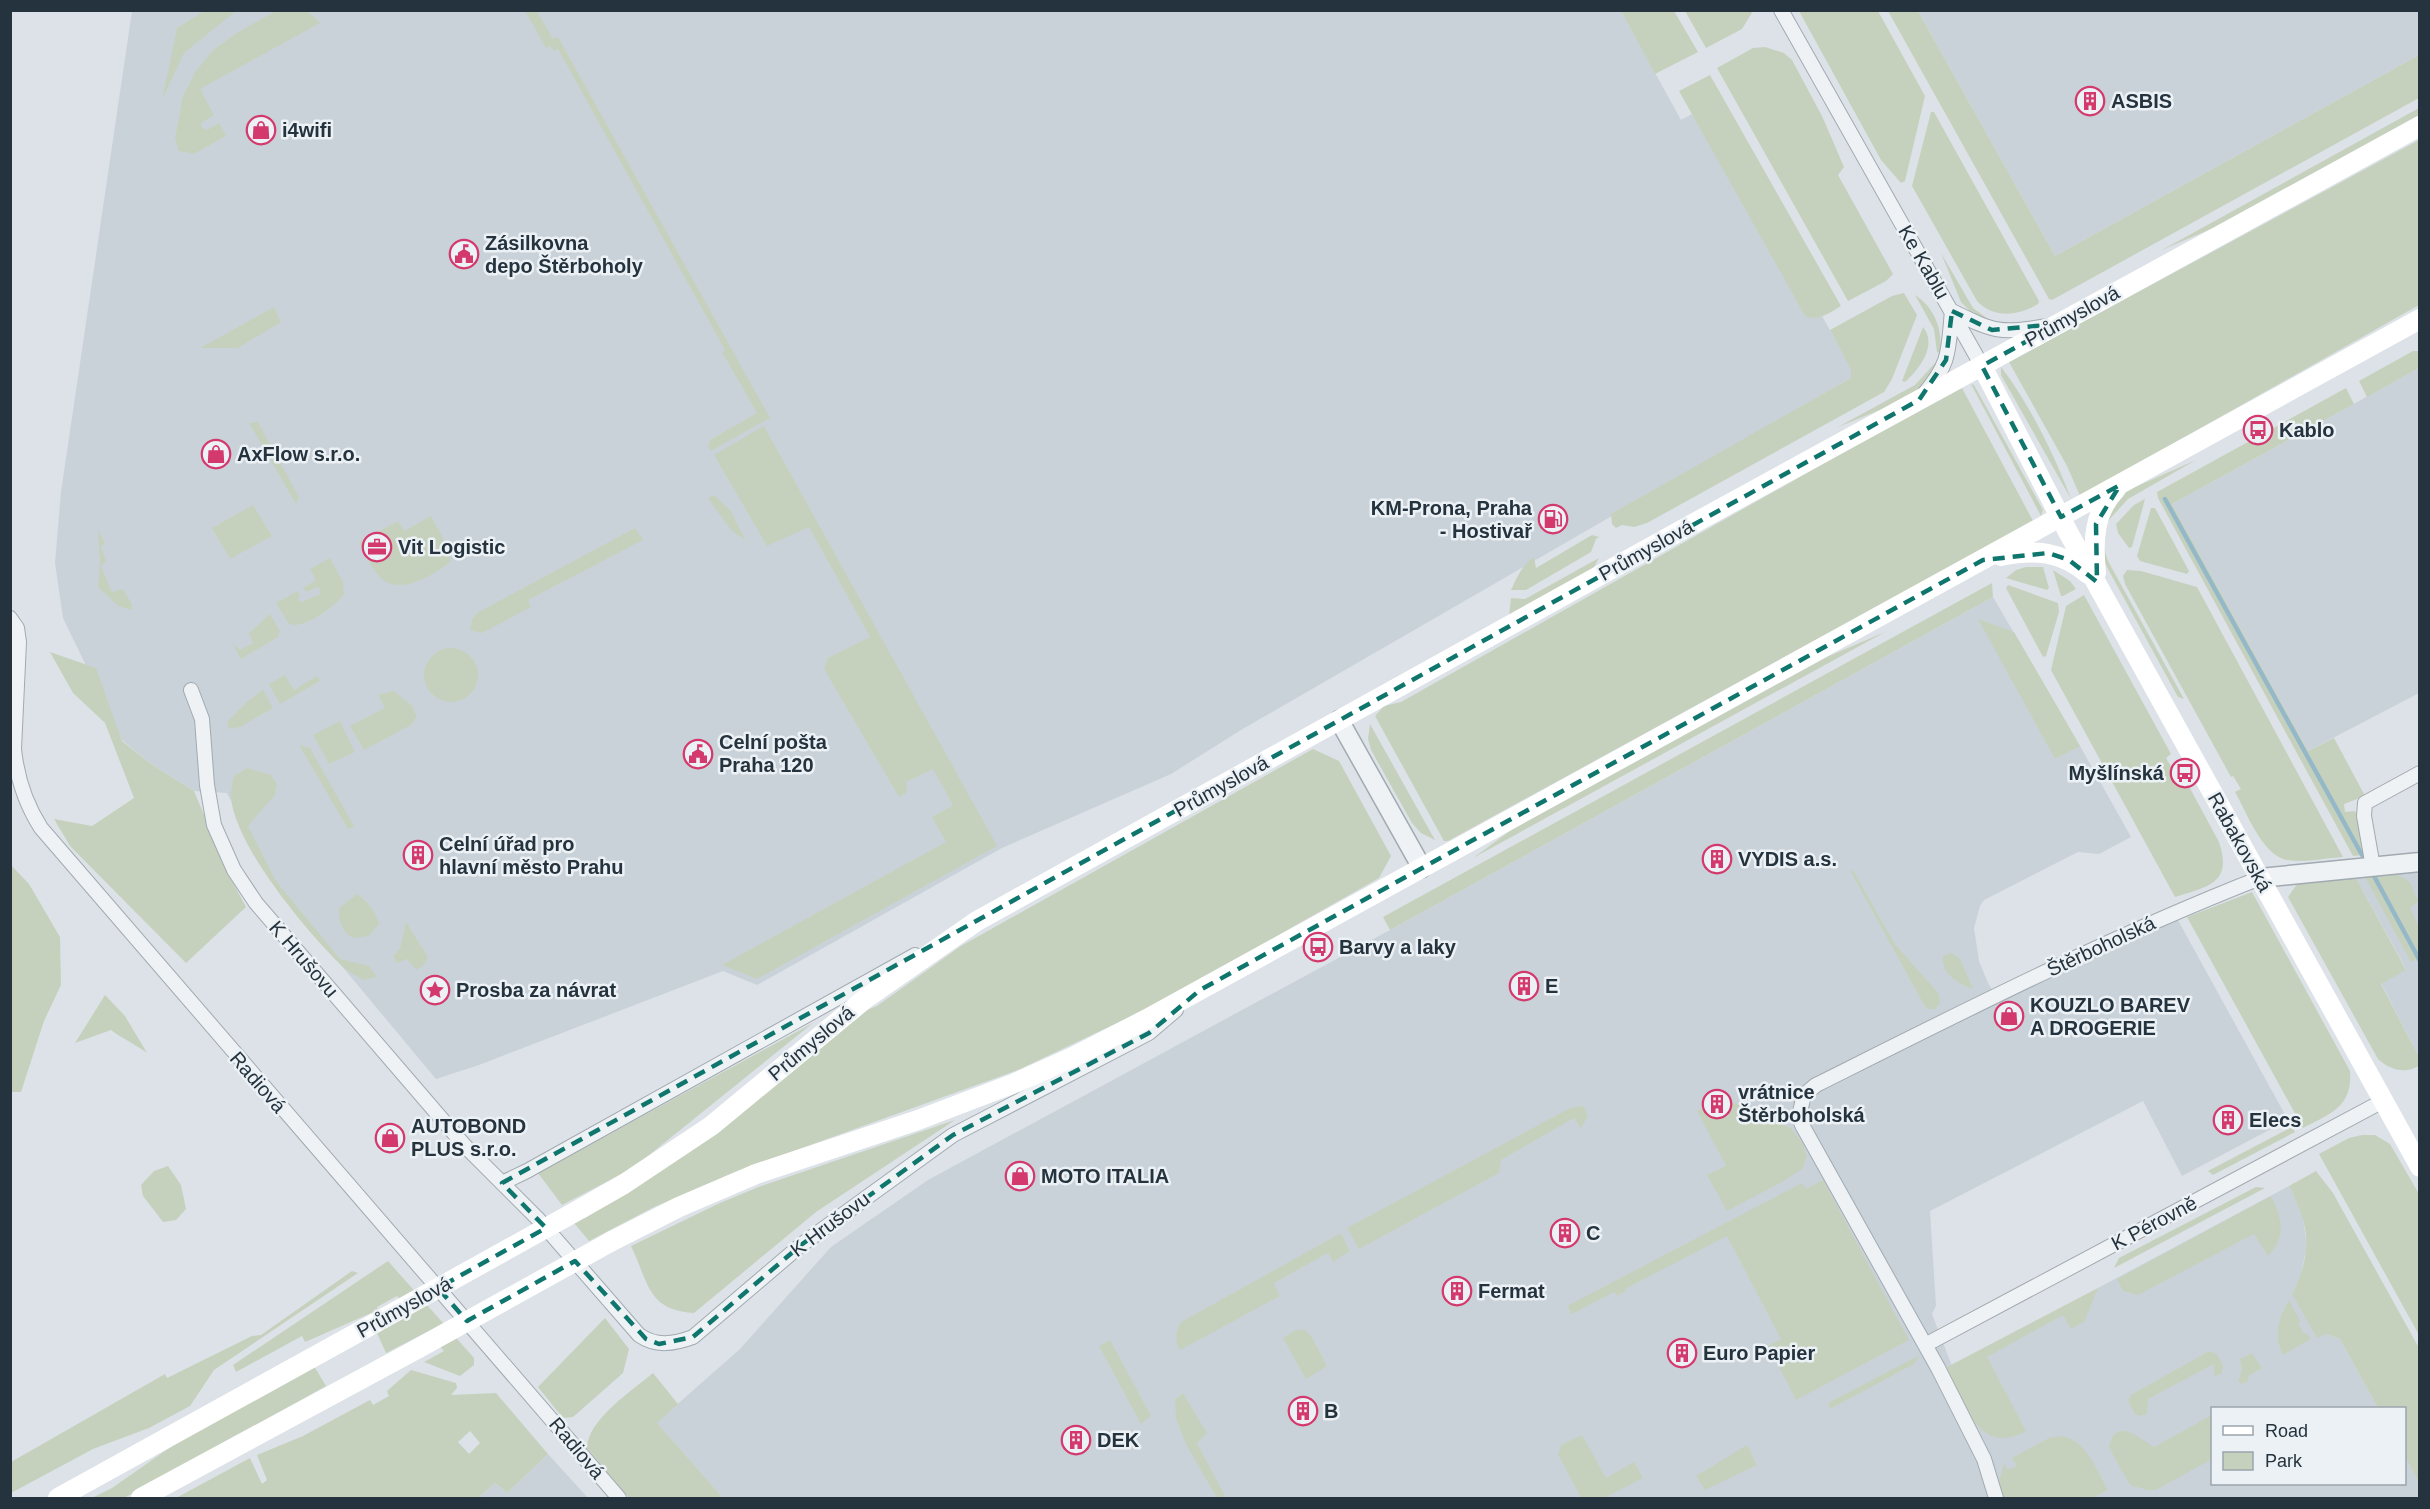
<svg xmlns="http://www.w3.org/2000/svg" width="2430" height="1509" viewBox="0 0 2430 1509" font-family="Helvetica,sans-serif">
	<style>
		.built { fill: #cad2d9 }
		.green { fill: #c6d1bd; fill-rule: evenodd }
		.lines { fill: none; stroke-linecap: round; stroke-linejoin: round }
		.stream { stroke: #95b8c9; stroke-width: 4.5 }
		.minor-casing { stroke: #a1aab1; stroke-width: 16 }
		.tertiary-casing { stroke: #a1aab1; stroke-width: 21 }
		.minor { stroke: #eff2f5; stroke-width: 14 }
		.tertiary { stroke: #eff2f5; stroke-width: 18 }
		.secondary { stroke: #fff; stroke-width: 20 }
		.secondary-bridge { stroke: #fff; stroke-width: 20 }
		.marked { fill: none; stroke: #0f766e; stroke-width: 4.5; stroke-dasharray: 12 8; stroke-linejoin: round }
		.labels { text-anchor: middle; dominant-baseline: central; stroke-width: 5; stroke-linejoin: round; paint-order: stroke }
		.poi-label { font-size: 20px; font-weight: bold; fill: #25333e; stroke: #ebf1f5; text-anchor: start }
		.street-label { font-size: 20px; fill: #25333e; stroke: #ebf1f5 }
	</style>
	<rect width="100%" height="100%" fill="#dce2e7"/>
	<path class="built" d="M132,11H1621L1681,120L1692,114L1815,318L1822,316L1852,369L1851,378L1241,730L1171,774L1002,848L757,985L723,971L479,1065L436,1079L276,887L227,793L194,791L151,764L122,740L63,618L55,563L61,492Z
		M1918,11H2419V55L2055,256Z
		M2419,368V693L2308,751L2172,504Z
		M1993,597L2080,746L2131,837L2099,854L2078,852L1984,900L1980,906L1974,928L1979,961L1988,983L1995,995L2174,913L2288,1120L2182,1176L2143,1101L1930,1211L1936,1306L1932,1314L1952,1366L2289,1186L2302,1211L2307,1246L2300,1278L2292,1294L2326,1334L2340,1339L2378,1408H2212V1484H2404L2405,1457L2418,1481L2419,1480L2420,1498H723L656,1423L740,1349L831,1247L928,1180L1390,930Z
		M2419,871V1057L2381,983L2406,969L2356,878Z
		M548,1454L588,1498H478L495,1483L507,1493Z"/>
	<path class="green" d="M204,11H236L184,53L162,100L177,28Z
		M308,11L320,23L200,89L214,115L201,123V127L207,130L219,123L226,136L194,154L179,151L175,138L183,96L196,71L213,50L235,34L276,11Z
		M525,11H537L553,39L558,37L770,418L711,451L708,446L710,440L757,413L722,352L725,350L558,49L554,51L550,46L546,48Z
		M1621,11H1674L1698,52L1655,74Z
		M1685,11H1753L1742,29L1706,48Z
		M1799,11H1878L1925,96L1905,181L1901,183L1881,160Z
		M1888,11H1918L2055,256L2419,55V98L2052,300L2049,299Z
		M1765,47L1784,53L1792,60L1822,116L1844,167L1838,175L1893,274L1886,281L1848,301L1717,68L1753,48Z
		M1710,75L1841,306C1829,313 1818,322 1805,316L1679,91Z
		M2419,108V115L2220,225L2162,250Z
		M1931,112H1934L2039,301L2038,304C2018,316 1994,319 1977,301L1912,186Z
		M2419,140V305L2080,496L2067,466L2009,362Z
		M1941,253L1973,308L1988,319V321L1970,311L1961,302Z
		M1904,293L1917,315L1892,379L1884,392L1647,523L1634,527L1622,525L1616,528L1612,524L1611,514L1851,378V369L1830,330L1892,296Z
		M1915,295C1935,308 1943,330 1940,353L1937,352L1934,329Z
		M274,307L281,322L238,348H200Z
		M1923,327C1938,345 1919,370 1905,382L1902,381Z
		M2413,351H2419V368L2367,397L2359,381Z
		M1935,363H1938L1921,388L1892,405L1838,427L1915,385Z
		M2001,367C2029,403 2055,456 2071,499L2001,375Z
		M1971,384L1974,385L2043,510L2041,516Z
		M1962,388L2033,521L1448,841H1444L1375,716L1384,706L1401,702L1862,442Z
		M2346,388L2354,404L2172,504L2308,751L2334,738L2365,796L2344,804L2345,812L2354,811L2357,813L2364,855L2353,856L2158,498L2157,492Z
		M258,422L299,497L296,504L249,423Z
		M764,426L997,846L757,979L722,965L946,842L932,817L953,805L933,769L906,782L907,792L899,797L824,669L828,658L870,637L809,527L767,546L714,455Z
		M2196,460L2128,499L2108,521V513L2124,493L2133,488Z
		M714,495L731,511L746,541L731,530L708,498Z
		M2145,499L2132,547L2129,548L2118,533L2116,524L2134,505Z
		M253,505L272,536L230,559L212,528Z
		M2151,508H2155L2189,571L2187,574L2140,561L2137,556Z
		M431,516L450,551V562C433,576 396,598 378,575C370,566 365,553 359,542L365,539L368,549C374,551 387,543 389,537L384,534L374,539L372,535L398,521L404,531Z
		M635,528L643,540L528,600L531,607L482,633L470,630L472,620L477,613Z
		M98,530L105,543L101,547L106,561L101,566L112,592L123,589L132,604L131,610L118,606L98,587L100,564Z
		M1592,535L1599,537L1596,539L1591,552L1526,590H1511C1517,577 1522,565 1534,557L1536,568Z
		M2104,548L2108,561L2184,699L2178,697L2108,569L2104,561Z
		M330,558L343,582L344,594C336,606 304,630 289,624L276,603L298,591L300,595L298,600L302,602L320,594L319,587L306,592L303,588L316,580L310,569Z
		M1599,558L1593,569L1509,616L1511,598L1525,599Z
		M2026,567H2043L2049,588L2047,590L2006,578L2016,570Z
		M2053,570L2070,581L2076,589L2063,596H2061Z
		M2127,570L2141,571L2197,587L2343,857C2325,858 2305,863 2287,860C2262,855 2247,813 2235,792L2241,789L2233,776L2231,777L2125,584L2123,576Z
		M1992,583L1993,597L1390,930L1383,917Z
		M2008,585L2058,603L2059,612L2046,656L2043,657L2006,588Z
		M2084,595L2171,754L2166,758L2173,770L2179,768L2219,842C2233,883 2208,887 2175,897L2051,670L2066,606Z
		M270,614L280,631L278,637L241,659L232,643L240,650L253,643L249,633Z
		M1978,619L2014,632L2080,746L2055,759Z
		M1885,632L1473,858L1514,828L1829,656Z
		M424 675a27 27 0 1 1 54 0a27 27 0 1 1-54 0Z
		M50,652L96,668L122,741L151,764L194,791L231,879L246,907L186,963L70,846L54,819L92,826L134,798L105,723L73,693Z
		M285,675L294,690L317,676L320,681L280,704L269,684Z
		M263,690L273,708L240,727L229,729L227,722L248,701Z
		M394,691L412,706L417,717L411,725L364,750L350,726L385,708L378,695Z
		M340,721L355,752L329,764L313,735Z
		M1370,724L1435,840L1421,833L1412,823L1371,750L1368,739Z
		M299,745L310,748L354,826L348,829Z
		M1313,749L1339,761L1391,856L1379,878L1157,1004L1018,1070L733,1173L654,1207L589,1241L574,1223L862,1012L877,1006L961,946Z
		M247,768L271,775L277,784L275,795L248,826L276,881L340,959L369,966L377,977L364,980C356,976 347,971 341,965C306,931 236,847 231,798C230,791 233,783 234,776Z
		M10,864L29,884L60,937L61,985L44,1021L21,1092H10Z
		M1853,870L1894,943L1939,994L1940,1003L1935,1009H1927L1923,1003L1851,872Z
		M2396,874L2410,882L2418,901L2410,908L2419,926V958L2411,962L2365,877Z
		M2356,878L2406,970L2381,984L2419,1057V1066C2404,1074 2390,1070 2378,1059L2288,897L2297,884Z
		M2252,892L2350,1071C2353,1107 2330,1114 2303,1128L2187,917Z
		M357,894C368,902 375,910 379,924L369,936L353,938C342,931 338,921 339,908Z
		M406,922L428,957L424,965L416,970L407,959L397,963L393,956L400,949Z
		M1952,953L1960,959L1973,989C1958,984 1941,974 1943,956Z
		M105,995L125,1016L147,1053C135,1044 123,1039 111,1030L75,1043Z
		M813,1023L633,1168L562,1205L538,1173Z
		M1733,1102L1791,1128L1803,1144L1807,1156L1802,1169L1782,1182L1727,1211L1707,1175L1726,1166L1697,1111L1705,1106L1727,1118Z
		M1583,1106L1588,1115L1581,1129L1574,1118L1501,1160L1499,1173L1359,1249L1347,1228L1570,1108Z
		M955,1120L816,1212L694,1313C647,1310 649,1283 631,1246L720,1203L761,1186Z
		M2292,1127L2295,1132L2213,1175L2208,1171Z
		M2362,1135H2375L2390,1144L2419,1194V1335L2319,1154L2349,1138Z
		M168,1166L181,1185L186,1209L176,1220L163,1222L143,1196L141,1185L154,1171Z
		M2316,1171L2333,1193L2419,1348L2420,1480L2418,1481L2405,1457L2404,1408H2378L2340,1339L2326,1334L2317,1338L2292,1294C2313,1252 2310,1226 2289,1186Z
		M1823,1180L1909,1340L1796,1400L1768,1346L1781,1339L1727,1236L1625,1289L1626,1291L1617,1296L1614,1292L1572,1314L1567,1306L1802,1183L1806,1189Z
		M2256,1187L2265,1188L2114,1268L2119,1258Z
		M2271,1196C2282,1218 2287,1236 2268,1256L2254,1234L2138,1295L2123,1291L2117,1279Z
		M1341,1233L1350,1251L1333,1262L1328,1253L1274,1283L1280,1296L1180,1350C1174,1341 1176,1331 1181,1322Z
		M388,1261L474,1358V1365L460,1376L424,1362L444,1351L427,1332L386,1353L377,1333L411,1312L397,1296L377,1307L378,1310L305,1342L302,1336L236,1372L233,1365Z
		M352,1271L358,1273L214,1370L190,1406L149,1428L93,1449L11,1493V1462L165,1374L167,1378L252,1336L261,1335Z
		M2098,1288L2084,1322L2071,1329L2063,1315L1987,1357L2026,1431C1979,1457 1964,1404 1947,1371V1367Z
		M2289,1300L2300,1321L2298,1323L2304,1334L2307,1333L2311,1339L2283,1355C2273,1335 2278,1319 2289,1300Z
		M605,1318L629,1349L623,1373L573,1417L563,1418L538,1387Z
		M1296,1330H1305L1311,1336L1327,1366L1306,1379L1283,1338Z
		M1110,1340L1151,1416L1141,1424L1099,1346Z
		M2209,1351L2217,1354L2223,1365L2222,1373L2214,1377V1364L2148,1399L2147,1414L2140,1416L2135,1414L2128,1401L2131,1395Z
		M2252,1353L2262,1368L2248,1376L2249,1380L2242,1384L2238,1382L2242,1370L2240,1359Z
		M1920,1355L1914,1364L1830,1409L1828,1403Z
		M314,1366L326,1386L124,1498H92L112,1488L185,1437Z
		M411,1370L456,1383L457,1388L451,1395L496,1393L548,1454L507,1493L495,1483L478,1498H176L250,1458L262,1484L267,1480L257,1455L303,1436L370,1400L373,1405L389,1396L387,1391ZM470,1431L480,1443L469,1454L458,1442Z
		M653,1373L678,1404L657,1423L723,1498H629L587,1448C588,1419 632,1391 653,1373Z
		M1183,1393L1207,1433L1197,1443L1226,1498H1217L1187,1446L1176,1419L1175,1399Z
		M2212,1415V1459L2156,1490H2147L2130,1485L2109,1448C2114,1415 2139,1438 2154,1447Z
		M1582,1435L1606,1478L1634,1462L1643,1478L1604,1498H1581L1558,1454L1561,1445Z
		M2061,1436C2086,1439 2097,1471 2108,1490L2092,1498H2004L1999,1481L2004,1463L2008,1470L2017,1466L2012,1458L2049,1438Z
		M1747,1445L1757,1465L1705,1490L1696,1476Z"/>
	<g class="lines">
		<path class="stream" d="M2165,499L2362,855
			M2374,876L2420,961"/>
		<g class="minor-casing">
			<path id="minor" d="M1781,10L1982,366
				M1952,311C1995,332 1999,334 2047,326
				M1924,394C1951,362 1948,351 1952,311
				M10,618L17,628L19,642L14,749C17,778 25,803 41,828L619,1498
				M191,690L202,719L207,785L214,825L234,870L256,903L465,1146L539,1220L639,1335C656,1347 674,1344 693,1337L801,1245L953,1135L1149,1033L1176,1010
				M2373,867L2364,816L2365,803L2420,773
				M502,1183L527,1171L915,955
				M1925,1345L2383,1101
				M1996,1498L1984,1459L1938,1368L1802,1125L1799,1116L1804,1095L1816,1085C1962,1012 2107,938 2260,878"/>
		</g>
		<g class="tertiary-casing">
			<path id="tertiary" d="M1339,720L1422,868
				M2260,878L2420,862"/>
		</g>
		<use href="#minor" class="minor"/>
		<use href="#tertiary" class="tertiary"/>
		<path class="secondary" d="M1982,366L2068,532L2420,1167
			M2001,556C2035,549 2061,551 2088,574
			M2096,573C2093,542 2093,513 2116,489
			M582,1208L624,1184L711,1126L865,999L977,921L1687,527L2420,126
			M612,1241L679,1207L756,1174L918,1120L1015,1083L1073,1057L1147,1019L2420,319
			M58,1498L384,1318
			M141,1498L417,1349"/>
		<path class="secondary-bridge" d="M384,1318L582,1208
			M417,1349L612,1241"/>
	</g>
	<path class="marked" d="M1952,311L1992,330L2058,324L1982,366L2061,517L2120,485L2096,524L2097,582L2069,560L2048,553L1983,560L1200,990L1149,1033L953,1135L801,1245L693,1337L659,1344L646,1339L575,1261L467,1321L438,1288L546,1228L502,1183L1919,400L1946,360Z"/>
	<defs>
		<g id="building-ring" transform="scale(1.5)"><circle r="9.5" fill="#ebf1f5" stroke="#d4396d" stroke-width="1.5"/><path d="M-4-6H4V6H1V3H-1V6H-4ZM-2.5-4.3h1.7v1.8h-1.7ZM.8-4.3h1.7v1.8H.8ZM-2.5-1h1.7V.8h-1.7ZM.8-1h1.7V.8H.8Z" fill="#d4396d"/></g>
		<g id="shop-ring" transform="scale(1.5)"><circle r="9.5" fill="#ebf1f5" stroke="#d4396d" stroke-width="1.5"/><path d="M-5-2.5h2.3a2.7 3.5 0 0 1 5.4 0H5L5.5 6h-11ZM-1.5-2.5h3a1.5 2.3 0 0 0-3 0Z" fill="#d4396d"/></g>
		<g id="civic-ring" transform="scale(1.5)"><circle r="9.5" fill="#ebf1f5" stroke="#d4396d" stroke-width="1.5"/><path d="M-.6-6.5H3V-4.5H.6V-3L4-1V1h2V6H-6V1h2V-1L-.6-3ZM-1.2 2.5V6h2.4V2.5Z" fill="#d4396d"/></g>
		<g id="bus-ring" transform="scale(1.5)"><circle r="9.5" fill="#ebf1f5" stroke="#d4396d" stroke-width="1.5"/><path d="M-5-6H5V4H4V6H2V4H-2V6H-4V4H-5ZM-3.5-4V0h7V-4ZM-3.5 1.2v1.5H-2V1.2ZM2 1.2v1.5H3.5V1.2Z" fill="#d4396d"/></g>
		<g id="fuel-ring" transform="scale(1.5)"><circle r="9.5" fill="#ebf1f5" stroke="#d4396d" stroke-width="1.5"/><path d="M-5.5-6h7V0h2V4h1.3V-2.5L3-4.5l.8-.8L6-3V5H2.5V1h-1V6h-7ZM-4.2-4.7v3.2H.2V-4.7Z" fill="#d4396d"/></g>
		<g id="office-ring" transform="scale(1.5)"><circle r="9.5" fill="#ebf1f5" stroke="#d4396d" stroke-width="1.5"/><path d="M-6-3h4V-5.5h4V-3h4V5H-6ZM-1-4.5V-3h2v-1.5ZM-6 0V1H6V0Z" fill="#d4396d"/></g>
		<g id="sight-ring" transform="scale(1.5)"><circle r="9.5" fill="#ebf1f5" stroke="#d4396d" stroke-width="1.5"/><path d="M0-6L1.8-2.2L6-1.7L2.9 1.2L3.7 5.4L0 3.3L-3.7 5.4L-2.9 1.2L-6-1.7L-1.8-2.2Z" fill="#d4396d"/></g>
	</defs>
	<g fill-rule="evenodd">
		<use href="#building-ring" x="2090" y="101"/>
		<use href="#shop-ring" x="261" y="130"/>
		<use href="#civic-ring" x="464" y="254"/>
		<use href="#bus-ring" x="2258" y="430"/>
		<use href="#shop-ring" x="216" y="454"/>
		<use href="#fuel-ring" x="1553" y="519"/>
		<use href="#office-ring" x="377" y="547"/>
		<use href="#civic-ring" x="698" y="754"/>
		<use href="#bus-ring" x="2185" y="773"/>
		<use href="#building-ring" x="418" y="855"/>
		<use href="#building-ring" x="1717" y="859"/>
		<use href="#bus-ring" x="1318" y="947"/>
		<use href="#building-ring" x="1524" y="986"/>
		<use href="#sight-ring" x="435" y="990"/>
		<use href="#shop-ring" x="2009" y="1016"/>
		<use href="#building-ring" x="1717" y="1104"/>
		<use href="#building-ring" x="2228" y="1120"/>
		<use href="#shop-ring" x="390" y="1138"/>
		<use href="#shop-ring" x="1020" y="1176"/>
		<use href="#building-ring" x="1565" y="1233"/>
		<use href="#building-ring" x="1457" y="1291"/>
		<use href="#building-ring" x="1682" y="1353"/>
		<use href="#building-ring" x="1303" y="1411"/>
		<use href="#building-ring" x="1076" y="1440"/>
	</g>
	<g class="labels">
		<g class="poi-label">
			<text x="2111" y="101">ASBIS</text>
			<text x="282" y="130">i4wifi</text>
			<text x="485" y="243">Zásilkovna<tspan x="485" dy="23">depo Štěrboholy</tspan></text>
			<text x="2279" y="430">Kablo</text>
			<text x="237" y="454">AxFlow s.r.o.</text>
			<text x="1532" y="508" text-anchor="end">KM-Prona, Praha<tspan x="1532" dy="23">- Hostivař</tspan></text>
			<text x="398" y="547">Vit Logistic</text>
			<text x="719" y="742">Celní pošta<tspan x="719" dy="23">Praha 120</tspan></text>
			<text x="2164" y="773" text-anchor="end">Myšlínská</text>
			<text x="439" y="844">Celní úřad pro<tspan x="439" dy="23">hlavní město Prahu</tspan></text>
			<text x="1738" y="859">VYDIS a.s.</text>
			<text x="1339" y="947">Barvy a laky</text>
			<text x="1545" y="986">E</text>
			<text x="456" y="990">Prosba za návrat</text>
			<text x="2030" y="1005">KOUZLO BAREV<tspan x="2030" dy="23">A DROGERIE</tspan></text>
			<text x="1738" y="1092">vrátnice<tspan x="1738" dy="23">Štěrboholská</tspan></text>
			<text x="2249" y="1120">Elecs</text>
			<text x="411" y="1126">AUTOBOND<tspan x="411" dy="23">PLUS s.r.o.</tspan></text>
			<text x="1041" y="1176">MOTO ITALIA</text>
			<text x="1586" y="1233">C</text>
			<text x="1478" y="1291">Fermat</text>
			<text x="1703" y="1353">Euro Papier</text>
			<text x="1324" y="1411">B</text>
			<text x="1097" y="1440">DEK</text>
		</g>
		<g class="street-label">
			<text transform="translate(1924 262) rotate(60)">Ke Kablu</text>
			<text transform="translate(2072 316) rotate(-29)">Průmyslová</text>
			<text transform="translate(1646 550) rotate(-29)">Průmyslová</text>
			<text transform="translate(1221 786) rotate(-29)">Průmyslová</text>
			<text transform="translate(2240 842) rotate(61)">Rabakovská</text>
			<text transform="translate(2101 946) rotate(-25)">Štěrboholská</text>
			<text transform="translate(304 959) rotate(49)">K Hrušovu</text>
			<text transform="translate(811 1043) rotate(-40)">Průmyslová</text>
			<text transform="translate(258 1082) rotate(49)">Radiová</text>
			<text transform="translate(2154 1223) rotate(-28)">K Pérovně</text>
			<text transform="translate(830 1224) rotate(-37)">K Hrušovu</text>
			<text transform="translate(404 1307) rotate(-29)">Průmyslová</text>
			<text transform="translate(577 1448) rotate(50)">Radiová</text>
		</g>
	</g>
	<rect width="2430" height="1509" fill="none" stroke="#25333e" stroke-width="24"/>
	<rect x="2211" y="1407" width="195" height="78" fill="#ebf1f5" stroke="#9ca5ac" stroke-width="1.5"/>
	<rect x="2223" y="1426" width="30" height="9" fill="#ffffff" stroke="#9ca5ac" stroke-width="1.5"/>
	<text x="2265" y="1437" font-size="18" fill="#25333e">Road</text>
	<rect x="2223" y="1452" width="30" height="18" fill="#c6d1bd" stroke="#9ca5ac" stroke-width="1.5"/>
	<text x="2265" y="1467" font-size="18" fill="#25333e">Park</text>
</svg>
